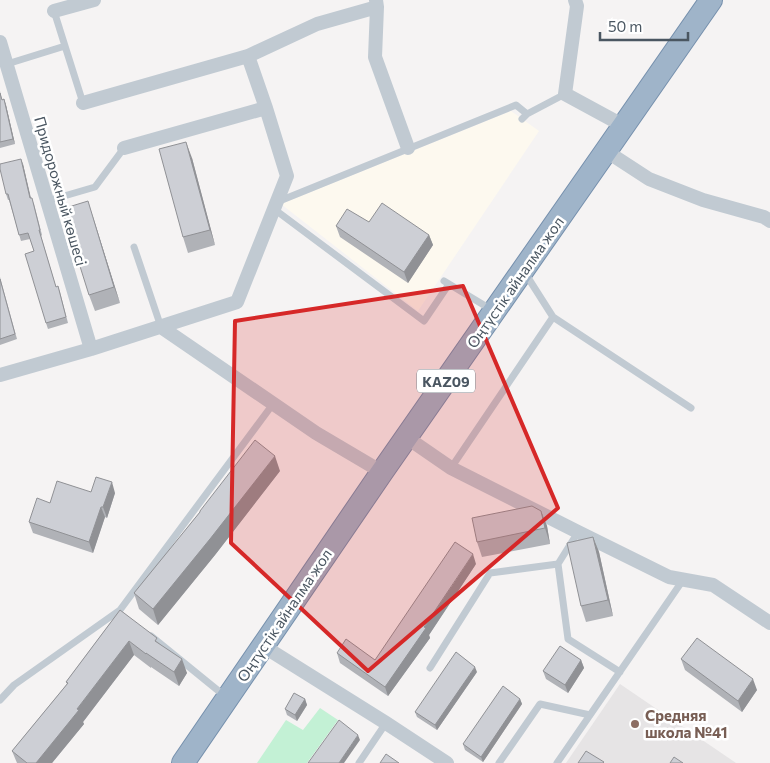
<svg xmlns="http://www.w3.org/2000/svg" width="770" height="763" viewBox="0 0 770 763" font-family="Commissioner,sans-serif">
	<style>
		.commercial { fill: #fdf9ef }
		.education { fill: #e6e4e5 }
		.green { fill: #c3f1d5 }
		.lines { fill: none; stroke-linecap: round; stroke-linejoin: round }
		.trunk-casing { stroke: #7690ad; stroke-width: 24 }
		.service { stroke: #c1cad2; stroke-width: 7 }
		.minor { stroke: #c1cad2; stroke-width: 14 }
		.trunk { stroke: #9fb4c9; stroke-width: 22 }
		.wall { fill: #b0b2b7 }
		.shaded-wall { fill: #909195 }
		.building { fill: #cdcfd5; stroke: #909195 }
		.marked { fill: #d62828; fill-opacity: 0.2; stroke: #d62828; stroke-width: 4; stroke-linejoin: round }
		.education-dot { fill: #8d6e63; stroke: #fff; stroke-width: 2 }
		.labels { text-anchor: middle; dominant-baseline: central; stroke-width: 5; stroke-linejoin: round; paint-order: stroke }
		.shield { fill: #fff; stroke: #808990; stroke-width: 1 }
		.shield-label { font-size: 14px; font-weight: bold; fill: #4a5661 }
		.street-label { font-size: 15px; fill: #4a5661; stroke: #fff }
		.education-label { font-size: 15px; font-weight: bold; fill: #785e54; stroke: #fff; text-anchor: start }
	</style>
	<rect width="100%" height="100%" fill="#f5f3f3"/>
	<path class="commercial" d="M511,111L539,131L418,311L281,204Z"/>
	<path class="education" d="M620,684L736,763H566Z"/>
	<path class="green" d="M320,708L338,720L307,763H257L286,720L303,730Z"/>
	<g class="lines">
		<g class="trunk-casing">
			<path id="trunk" d="M183,763L382,472L606,151L711,0"/>
		</g>
		<path class="service" d="M65,46L83,103
			M7,64L65,46L54,11
			M522,119L527,114L565,94
			M47,201L95,187L124,148
			M277,202L516,105L527,114
			M274,209L424,321L449,284
			M134,247L161,327
			M525,273L553,317
			M444,281L492,310
			M451,468L553,317L691,408
			M558,564L568,639L620,672
			M151,636L226,697
			M430,668L490,573L558,564L578,532
			M0,700L14,685L120,610L273,404
			M359,763L386,723
			M499,763L540,704L590,715
			M557,763L683,580"/>
		<path class="minor" d="M376,0L377,7L375,57L408,148
			M575,0L577,6L565,94L624,126
			M54,11L94,0
			M0,42L91,349
			M83,103L248,56L317,24L377,7
			M124,148L266,108
			M606,151L649,179L703,200L764,217L770,221
			M161,327L316,433L382,472
			M0,375L91,349L237,302L287,176L266,108L248,56
			M406,437L451,468L578,532L669,577L713,585L770,623
			M263,646L386,723L447,763"/>
		<use href="#trunk" class="trunk"/>
	</g>
	<path class="wall" d="M0,91L2,100L4,99L6,105L15,144L0,148Z
		M192,158L215,245L188,253L183,237Z
		M23,164L31,198L34,204L42,235L41,236L56,287L58,286L60,292L68,323L48,329L46,323L34,251L30,239L21,241L9,200H8L6,194Z
		M93,217L120,303L95,311L89,295Z
		M369,222L429,235L433,245L408,283L340,237L336,226Z
		M0,277L17,339L0,345Z
		M280,471L215,555L158,625L139,609L134,593L200,512V511Z
		M91,492L115,493L107,518L105,517L93,553L33,533L29,522L50,503Z
		M541,511L547,526L550,544L482,557L477,542Z
		M593,537L599,552L613,616L586,622L581,606Z
		M476,564L429,635L430,638L388,696L340,663L337,653L375,660Z
		M120,610L159,643L187,673L179,686L151,667V668L134,655L83,722L84,724L52,763H17L12,751L67,684L66,682Z
		M681,659L757,690L742,712L685,670Z
		M581,660L584,668L568,693L546,679L543,671Z
		M477,672L437,730L417,717L415,712Z
		M305,699L307,705L297,721L287,715L285,709Z
		M520,699L522,704L483,762L465,750L463,744Z"/>
	<path class="shaded-wall" d="M4,99L6,105L15,144L13,139Z
		M186,142L192,158L215,245L210,230Z
		M21,159L23,164L32,204L30,198Z
		M88,201L93,217L120,303L114,287Z
		M429,235L433,245L408,283L404,272Z
		M275,456L280,471L215,555L158,625L153,609Z
		M112,482L115,493L107,518L103,507Z
		M101,507L105,517L93,553L89,542Z
		M541,511L547,526L550,544L545,528Z
		M593,537L599,552L613,616L608,600Z
		M473,554L476,564L429,635L430,638L388,696L385,687Z
		M129,641L134,655L83,722L84,724L52,763H36Z
		M182,659L187,673L179,686L174,672Z
		M581,660L584,668L568,693L565,685Z
		M475,667L477,672L437,730L435,725Z
		M753,679L757,690L742,712L738,701Z
		M305,699L307,705L297,721L295,715Z
		M520,699L522,704L483,762L481,757Z
		M358,735L360,740L344,763H339Z"/>
	<path class="building" d="M0,93L2,100L4,99L13,139L0,142Z
		M186,142L210,230L183,237L159,149Z
		M21,159L30,198H32L40,230H39L56,287L58,286L66,317L46,323L25,254L34,251L28,233L19,235L8,194H6L0,169V164Z
		M88,201L114,287L89,295L62,209Z
		M382,203L429,235L404,272L336,226L347,209L369,222Z
		M0,279L15,334L0,339Z
		M255,440L275,456L210,539L153,609L134,593L200,512V511Z
		M96,477L112,482L103,507H101L89,542L29,522L37,498L50,503L57,481L91,492Z
		M532,506L541,511L545,528L477,542L472,518Z
		M593,537L608,600L581,606L567,543Z
		M455,542L473,554L424,627L426,628L385,687L337,653L346,639L375,660Z
		M120,610L157,638L155,641L182,659L174,672L146,653V654L129,641L77,709L79,710L36,763H27L12,751L68,683L66,682Z
		M697,638L753,679L738,701L681,659Z
		M560,646L581,660L565,685L543,671Z
		M456,652L475,667L435,725L415,712Z
		M503,686L520,699L481,757L463,744Z
		M294,693L305,699L295,715L285,709Z
		M339,720L358,735L339,763H308Z
		M586,751L604,762L603,763H578Z
		M386,754L399,763H380Z
		M674,757L683,763H670Z"/>
	<path class="marked" d="M463,286L558,508L368,671L231,543L235,321Z"/>
	<circle class="education-dot" cx="635" cy="724" r="5"/>
	<g class="labels">
		<rect class="shield" x="417" y="369.5" width="58" height="23" rx="4"/>
		<g class="shield-label">
			<text x="446" y="381">KAZ09</text>
		</g>
		<g class="street-label">
			<text transform="translate(61 191) rotate(74)">Придорожный көшесі</text>
			<text transform="translate(515 282) rotate(-55)">Оңтүстік айналма жол</text>
			<text transform="translate(284 615) rotate(-56)">Оңтүстік айналма жол</text>
		</g>
		<g class="education-label">
			<text x="645" y="715">Средняя<tspan x="645" dy="17">школа №41</tspan></text>
		</g>
	</g>
	<path d="M600 32v8h88v-8" fill="none" stroke="#4a5661" stroke-width="2.5"/>
	<text x="608" y="32" font-size="15" fill="#4a5661" stroke="#ffffff" stroke-width="4" paint-order="stroke">50 m</text>
</svg>
